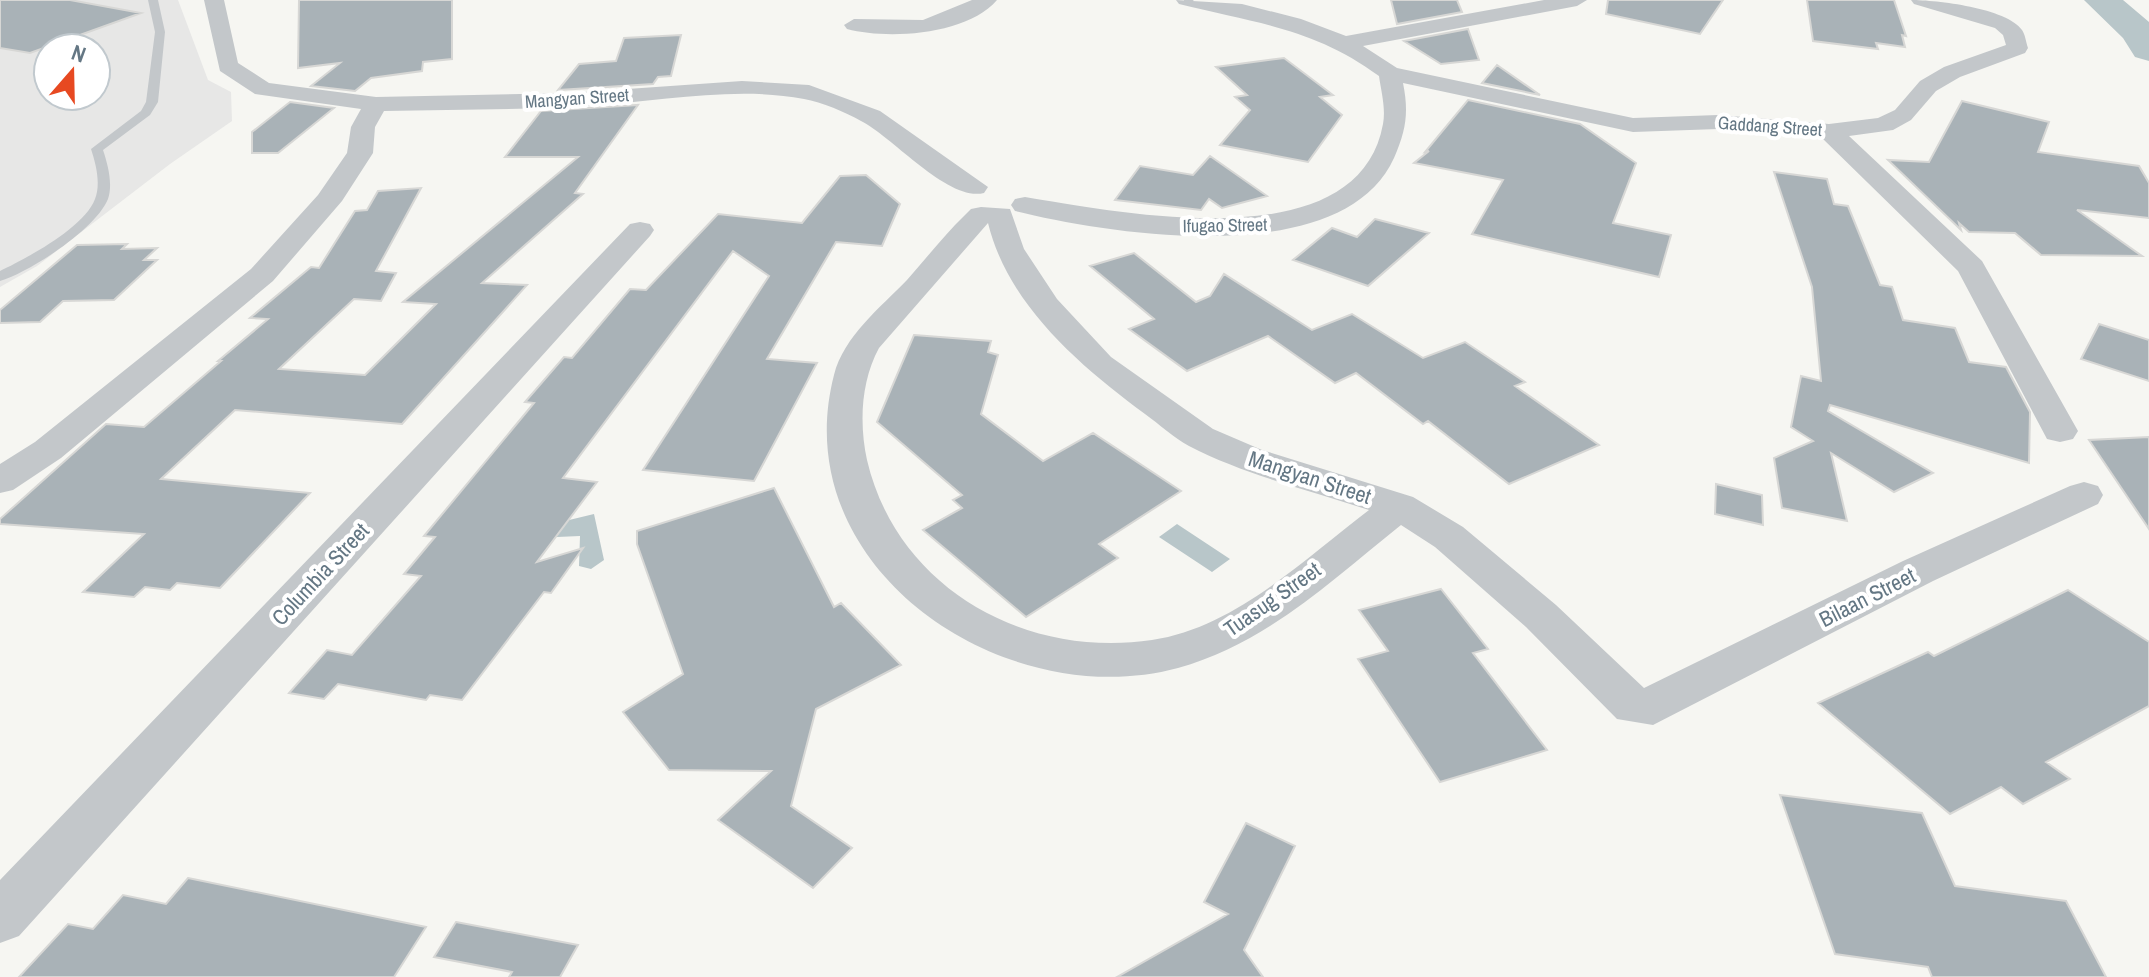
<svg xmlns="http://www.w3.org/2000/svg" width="2149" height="977" viewBox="0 0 2149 977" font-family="'Archivo Narrow',sans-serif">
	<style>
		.built { fill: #e7e7e6; fill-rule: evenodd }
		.water { fill: #b8c6c9 }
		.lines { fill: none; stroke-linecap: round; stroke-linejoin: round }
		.river { fill: #b8c6c9; fill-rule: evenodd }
		.building { fill: #a9b2b7; stroke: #d7d7d5; stroke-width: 2 }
		.service { fill: #c3c7ca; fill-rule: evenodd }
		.minor { fill: #c3c7ca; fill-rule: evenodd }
		.labels { text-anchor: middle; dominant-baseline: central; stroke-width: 8; stroke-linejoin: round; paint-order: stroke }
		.far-street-label { font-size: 18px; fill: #647784; stroke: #fff }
		.street-label { font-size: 22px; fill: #647784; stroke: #fff }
	</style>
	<rect width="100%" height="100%" fill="#f6f6f2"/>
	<path class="built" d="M0,0H178L208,80L231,92L232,121L170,164L37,266L0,287ZM48,48H96V96H48Z"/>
	<path class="water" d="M594,514L604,560L591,569L579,566L580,536L557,537L555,530L565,521Z
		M1177,524L1230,559L1212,572L1159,537Z"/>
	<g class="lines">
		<path class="river" d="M2084,0H2123L2149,22V61L2135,57L2123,38Z"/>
	</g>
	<path class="building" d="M0,0H70L141,13L30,53L0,48Z
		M299,0H452V59L423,62L422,71L371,78L355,91L311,86L340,63L298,68Z
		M1391,0H1457L1462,12L1397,24Z
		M1608,0H1723L1700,34L1606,14Z
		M1807,0H1894L1906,36L1902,35L1905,47L1876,43L1878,49L1813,41Z
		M1468,29L1479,60L1441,64L1404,41Z
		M681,35L671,76L658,77L653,84L558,90L579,64L616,61L624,38Z
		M1284,58L1333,95L1320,97L1342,115L1308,162L1220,145L1250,110L1235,97L1247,95L1216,67Z
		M1497,65L1540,95L1482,83Z
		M1468,100L1580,124L1636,163L1613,223L1671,235L1659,277L1472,234L1503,180L1414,163L1429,151L1425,152Z
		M1962,101L2049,122L2038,152L2139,166L2149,183V218L2077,210L2142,256L2041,255L2015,233L1969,232L1959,223L1961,230L1888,160L1929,162Z
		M290,102L334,108L278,153H252V132Z
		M638,105L575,193L583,194L482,283L527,285L402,424L235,410L161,479L310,493L220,588L177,583L170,590L145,587L134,597L83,592L144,534L0,524V519L106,424L144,427L221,361H218L268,319L250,318L311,267L319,268L355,211L367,210L378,191L421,188L376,271L396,273L381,301L354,299L279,369L365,375L436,304L403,302L578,157H505L541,111Z
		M1210,156L1267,196L1222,208L1209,199L1201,210L1115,200L1140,166L1193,175Z
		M1774,172L1827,179L1834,204L1848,206L1880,285L1892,287L1903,320L1955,328L1969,362L2006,367L2030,412L2029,463L1830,405L1828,411L1933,473L1894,492L1831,453L1847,521L1782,508L1774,458L1813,441L1791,427L1801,376L1821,381L1812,287Z
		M866,175L900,204L882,246L836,242L767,359L817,363L754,481L643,470L769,276L733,251L563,478L597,482L537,562L583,548L551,593L544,592L462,700L430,695L426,700L338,684L324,699L289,693L327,650L352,655L421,576L404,574L435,537L424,536L534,403L525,402L564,357L572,358L630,289L646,290L718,214L802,223L840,176Z
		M1375,219L1429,233L1368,286L1293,260L1332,228L1357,237Z
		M127,244L122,249L157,248L144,260H157L114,300L63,301L40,322L0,323V310L77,245Z
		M1134,253L1196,302L1210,296L1224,274L1312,330L1352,314L1423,358L1465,342L1525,382L1515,386L1599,445L1509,484L1428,421L1423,424L1356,373L1335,383L1268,336L1187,371L1129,329L1154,319L1090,266Z
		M2099,324L2149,340V381L2081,359Z
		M914,335L991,341L988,352L998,355L981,414L1043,461L1093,433L1181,491L1099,544L1118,558L1026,617L923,530L962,508L953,500L962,495L877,422Z
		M2149,437V529L2089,440Z
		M1716,484L1762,495L1763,525L1715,514Z
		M774,488L834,607L841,603L901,665L816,709L791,806L852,848L813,888L718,820L771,771L669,770L623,712L683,674L637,544V531Z
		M1441,589L1488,649L1473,653L1547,750L1440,782L1358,659L1388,651L1359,610Z
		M2068,590L2149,642V706L2046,762L2070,779L2023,804L2001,787L1950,814L1818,703L1928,652L1934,656Z
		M1780,795L1922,813L1955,886L2066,901L2106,977H1932L1928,967L1835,954Z
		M1246,823L1295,846L1244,950L1263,977H1117L1228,914L1204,902Z
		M188,878L426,927L394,977H19L68,924L93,929L123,895L166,904Z
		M456,922L578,945L560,977H509L512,972L434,957Z"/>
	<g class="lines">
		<path class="service" d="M148,0H158L165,32L158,102L150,115L103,150C108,165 113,184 108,199C96,229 30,272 0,281V271C27,258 84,228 95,199C101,184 96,164 91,149L141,111L146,102L155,32Z
			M1194,0L1189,4L1184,1V0Z"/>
		<path class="minor" d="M204,0H224L238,63L269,83L376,97L570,93L742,81L809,85L880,111L988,187L984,193C948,202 893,137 861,121C845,112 822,102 804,99C737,86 660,101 591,106C523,110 453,109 384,111L375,127L373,153L342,201L273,281L61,458L13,490L0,493V464L35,442L251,269L318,195L347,153L351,127L361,109L255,94L220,71Z
			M972,0H997C967,35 888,40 847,29L844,25L854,19L923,20Z
			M1176,0L1242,4L1301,19L1346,36L1544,0H1587L1577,6L1363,46L1397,68L1633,118L1718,115L1829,124L1878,118L1895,110L1920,81L1944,67L2006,45L2003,35L1995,28L1914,4L1911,0C1936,0 2007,8 2022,30C2025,34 2026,42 2028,48L2025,53L1960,77L1936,91L1911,120L1893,130L1849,136L1982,261L2078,431L2073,439L2060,442L2047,439L1958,271L1822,138L1718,129L1633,132L1403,83C1409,113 1406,130 1394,158C1343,271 1111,235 1015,211L1011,205L1015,199L1025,197C1119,212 1358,262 1383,124C1386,108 1381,91 1379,76C1314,28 1255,23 1179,4Z
			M981,207L1010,209L1024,249L1057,299L1111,357L1213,429L1262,450L1413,497L1463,527L1556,605L1644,688L1903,561L2070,486L2084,482L2098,486L2103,495L2098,504L1933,581L1653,725L1617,719L1526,627L1435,547L1401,525C1332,580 1266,644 1178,668C1004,715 784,568 834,375C844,336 880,308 907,280C923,262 938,243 955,225L971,209ZM988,223C1008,305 1080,366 1145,414C1159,424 1174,438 1189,446C1245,475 1309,490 1369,510C1304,559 1235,628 1152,640C1025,659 897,588 867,460C859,423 861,381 879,348Z
			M640,222L650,224L654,230L650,236L19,936L0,943V880L630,224Z"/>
	</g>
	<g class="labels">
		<g class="far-street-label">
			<text transform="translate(577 98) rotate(-4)">Mangyan Street</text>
			<text transform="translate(1770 126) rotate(4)">Gaddang Street</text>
			<text transform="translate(1225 225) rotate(-1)">Ifugao Street</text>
		</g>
		<g class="street-label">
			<text transform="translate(1310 477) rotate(18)">Mangyan Street</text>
			<text transform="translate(320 574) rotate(-47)">Columbia Street</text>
			<text transform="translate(1867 597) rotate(-27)">Bilaan Street</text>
			<text transform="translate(1272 599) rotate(-35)">Tuasug Street</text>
		</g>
	</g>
	<g transform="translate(72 72) rotate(20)"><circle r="38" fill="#ffffff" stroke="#c1c9ce" stroke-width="2"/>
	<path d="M0-6L14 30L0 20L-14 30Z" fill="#e74921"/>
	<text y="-12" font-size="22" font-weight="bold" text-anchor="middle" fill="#647784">N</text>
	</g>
</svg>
